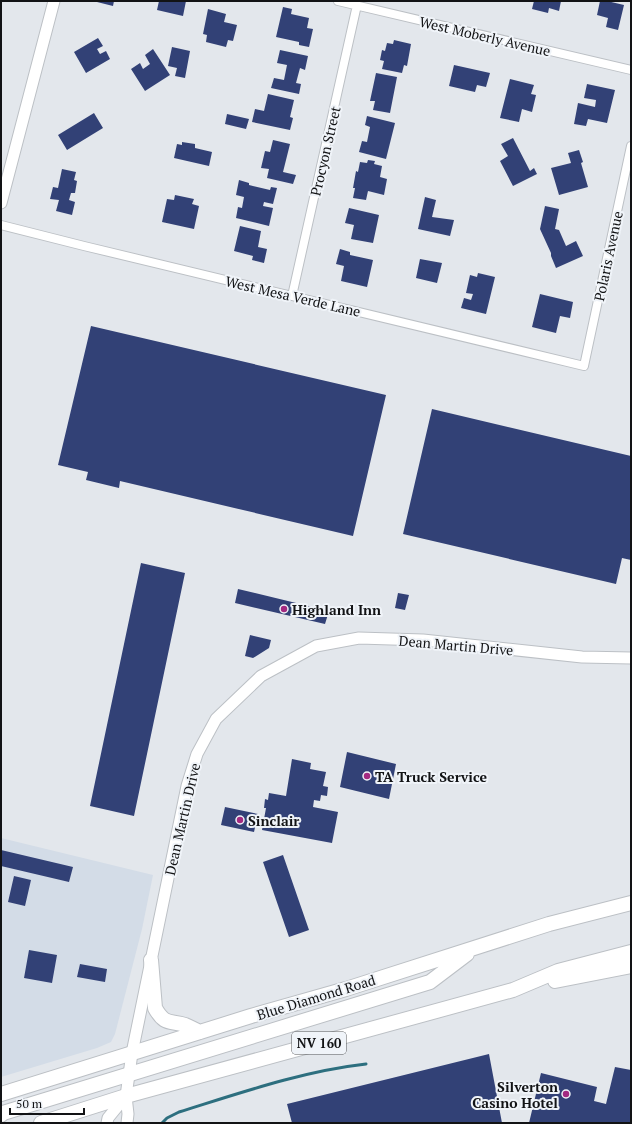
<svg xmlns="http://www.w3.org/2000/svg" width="632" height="1124" viewBox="0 0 632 1124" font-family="'PT Serif',serif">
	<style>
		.built { fill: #d3dce7 }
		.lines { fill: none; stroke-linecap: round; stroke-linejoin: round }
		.stream { stroke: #2d6f7f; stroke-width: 3 }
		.building { fill: #324176 }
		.street-casing { stroke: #bcc0c5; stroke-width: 10 }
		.secondary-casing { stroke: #bcc0c5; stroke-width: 13 }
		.highway-casing { stroke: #bcc0c5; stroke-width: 16 }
		.street { stroke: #fff; stroke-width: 8 }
		.secondary { stroke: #fff; stroke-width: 11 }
		.highway { stroke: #fff; stroke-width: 14 }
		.poi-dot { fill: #a32a81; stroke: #f0f4f9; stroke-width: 1.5 }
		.labels { text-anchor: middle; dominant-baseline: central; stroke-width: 4; stroke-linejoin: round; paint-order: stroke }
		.shield { fill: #f0f4f9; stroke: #555659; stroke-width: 1 }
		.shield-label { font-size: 13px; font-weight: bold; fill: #121315 }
		.street-label { font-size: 14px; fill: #121315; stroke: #f0f4f9 }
		.poi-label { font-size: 14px; font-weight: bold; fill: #121315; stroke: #f0f4f9; text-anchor: start }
	</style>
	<rect width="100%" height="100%" fill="#e3e7ec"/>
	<path class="built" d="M1,838L153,875L142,929L115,1034L111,1042L97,1048L1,1077Z"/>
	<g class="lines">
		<path class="stream" d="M162,1123L167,1118L179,1112C240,1093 303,1071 366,1064"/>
	</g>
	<path class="building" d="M93,1H114L113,6Z
		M159,1H186L183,16L157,10Z
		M534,1H561L559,11L549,8L548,13L532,9Z
		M600,1H607L624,5L618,30L606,27L608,18L597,15Z
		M283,7L292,9L291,14L309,18L307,28L313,29L309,47L299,45V42L276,37Z
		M208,9L226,14L224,22L237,25L233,41L228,40L226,47L206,42L207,35L203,34Z
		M98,38L103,46L97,49L100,54L106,51L110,59L86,73L74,52Z
		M394,40L411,44L407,66L404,65L402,73L382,69L384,61L380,60L382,50L385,51L387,43L393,44Z
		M172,47L190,51L185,78L175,76L177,68L168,66Z
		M153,49L170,75L145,91L131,69L140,63L143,69L150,64L145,55Z
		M280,50L308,56L305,70L300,68L296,83L301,84L299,94L271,88L274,78L284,80L287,65L277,63Z
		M454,65L490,73L486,87L477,85L475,92L449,86Z
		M376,73L397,77L390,113L373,110L375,101H370Z
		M510,79L534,85L531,94L536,95L532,112L522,109L519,122L500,118Z
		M587,84L615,90L607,123L588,119L586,126L574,124L578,103L595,107L596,100L584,98Z
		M268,94L294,100L290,117L293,118L290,130L252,122L255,109L264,111Z
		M94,113L103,128L67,150L58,135Z
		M227,114L249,119L246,129L225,124Z
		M367,116L395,123L386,159L359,152L362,141L367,142L370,127L365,125Z
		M513,138L530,171L534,168L537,174L513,186L500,161L508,156L501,144Z
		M273,140L290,144L283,172L296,175L293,184L267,178L269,169L261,168L265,151L270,152Z
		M182,142L195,144V148L212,152L209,166L174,158L177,144L182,145Z
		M579,150L583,162L581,163L588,187L559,195L551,168L571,163L568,153Z
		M368,160L375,161L374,164L382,166L380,177L387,179L384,195L368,191L366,200L353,198L355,188H353L356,171L358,172L360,162L367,163Z
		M62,169L76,172L74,180L77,181L75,193H71L69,200L75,202L72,215L56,211L59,200L50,199L53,187L58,188Z
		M239,180L249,183V185L270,190L271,187L277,188L273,204L264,202L263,206L273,208L269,226L236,218L238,207L242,208L244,197L236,195Z
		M175,195L194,199L192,204L199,206L194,229L162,222L167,199L174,200Z
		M425,197L436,200L432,217L454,220L450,236L418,229Z
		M545,206L559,209L555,229L559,230L566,246L576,241L583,256L556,268L551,256V253L540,229Z
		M349,208L379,215L373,243L351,239L354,225L345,223Z
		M240,226L261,231L258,247L267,249L264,263L252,260L253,256L234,251Z
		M340,249L350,252V255L373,260L367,287L341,281L344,266L336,264Z
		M420,259L442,263L437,283L416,278Z
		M478,273L495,277L486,314L461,308L464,298L471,300L473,294L466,293L470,275L477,277Z
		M540,294L573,302L570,318L560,316L556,333L532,327Z
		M91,326L386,395L353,536L120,481L119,488L86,480L88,472L58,465Z
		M432,409L631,456V560L622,558L616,584L403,534Z
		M141,563L185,573L134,816L90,806Z
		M238,589L329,611L325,624L235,603Z
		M398,593L409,595L405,610L395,608Z
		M250,635L271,640L269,648L253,658L245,656Z
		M347,752L396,764L389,799L340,787Z
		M292,759L311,763L310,769L326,772L323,786L328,787L327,796L321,795L320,801L314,800L313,807L338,812L332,843L262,830L266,808H264L265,799L268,800L269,793L286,796Z
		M225,807L258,814L254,832L221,825Z
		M1,850L73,867L69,882L1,866Z
		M283,855L309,930L289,937L263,862Z
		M14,876L31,880L25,906L8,902Z
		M29,950L57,955L52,983L24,978Z
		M80,964L107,969L105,982L77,977Z
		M489,1054L502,1123H292L287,1104Z
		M615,1067L631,1070V1123H529L541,1073L597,1087L594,1101L606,1104Z"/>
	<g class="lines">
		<g class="street-casing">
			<path id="street" d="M338,1L631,70
				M1,225L84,246L584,366L631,146
				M292,296L357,5"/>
		</g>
		<g class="secondary-casing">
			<path id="secondary" d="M1,203L54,1
				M107,1123L108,1118L126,1096
				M127,1123L128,1114L126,1096L132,1053L187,786L197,754L216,719L261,676L316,646L359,638L423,640L582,657L631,658"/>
		</g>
		<g class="highway-casing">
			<path id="highway" d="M151,960L155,1008C165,1026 170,1020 185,1025C190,1027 195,1030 200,1032
				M555,981L631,966
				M1,1094L251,1016L346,989L549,924L631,903
				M1,1115L3,1113L430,982L467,954
				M41,1123L126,1096L513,990L558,971L631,952"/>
		</g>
		<use href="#street" class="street"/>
		<use href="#secondary" class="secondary"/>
		<use href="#highway" class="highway"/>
	</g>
	<g class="poi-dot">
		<circle cx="284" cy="609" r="4"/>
		<circle cx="367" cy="776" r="4"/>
		<circle cx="240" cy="820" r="4"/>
		<circle cx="566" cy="1094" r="4"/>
	</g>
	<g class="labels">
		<rect class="shield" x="292" y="1032" width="54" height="22" rx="3"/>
		<g class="shield-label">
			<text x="319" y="1043">NV 160</text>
		</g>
		<g class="street-label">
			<text transform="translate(485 36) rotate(13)">West Moberly Avenue</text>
			<text transform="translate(325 151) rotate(-77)">Procyon Street</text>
			<text transform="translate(608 256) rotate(-78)">Polaris Avenue</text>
			<text transform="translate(293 296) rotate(13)">West Mesa Verde Lane</text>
			<text transform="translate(456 645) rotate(5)">Dean Martin Drive</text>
			<text transform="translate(182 819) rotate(-77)">Dean Martin Drive</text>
			<text transform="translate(316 997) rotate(-17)">Blue Diamond Road</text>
		</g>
		<g class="poi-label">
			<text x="292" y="609">Highland Inn</text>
			<text x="375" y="776">TA Truck Service</text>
			<text x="248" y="820">Sinclair</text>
			<text x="558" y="1086" text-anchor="end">Silverton<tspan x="558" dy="16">Casino Hotel</tspan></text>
		</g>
	</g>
	<rect width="632" height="1124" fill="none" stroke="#121315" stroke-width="4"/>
	<path d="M10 1108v6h74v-6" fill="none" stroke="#121315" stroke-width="2"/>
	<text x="16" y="1108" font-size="12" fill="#121315" stroke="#f0f4f9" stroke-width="3" paint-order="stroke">50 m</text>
</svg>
